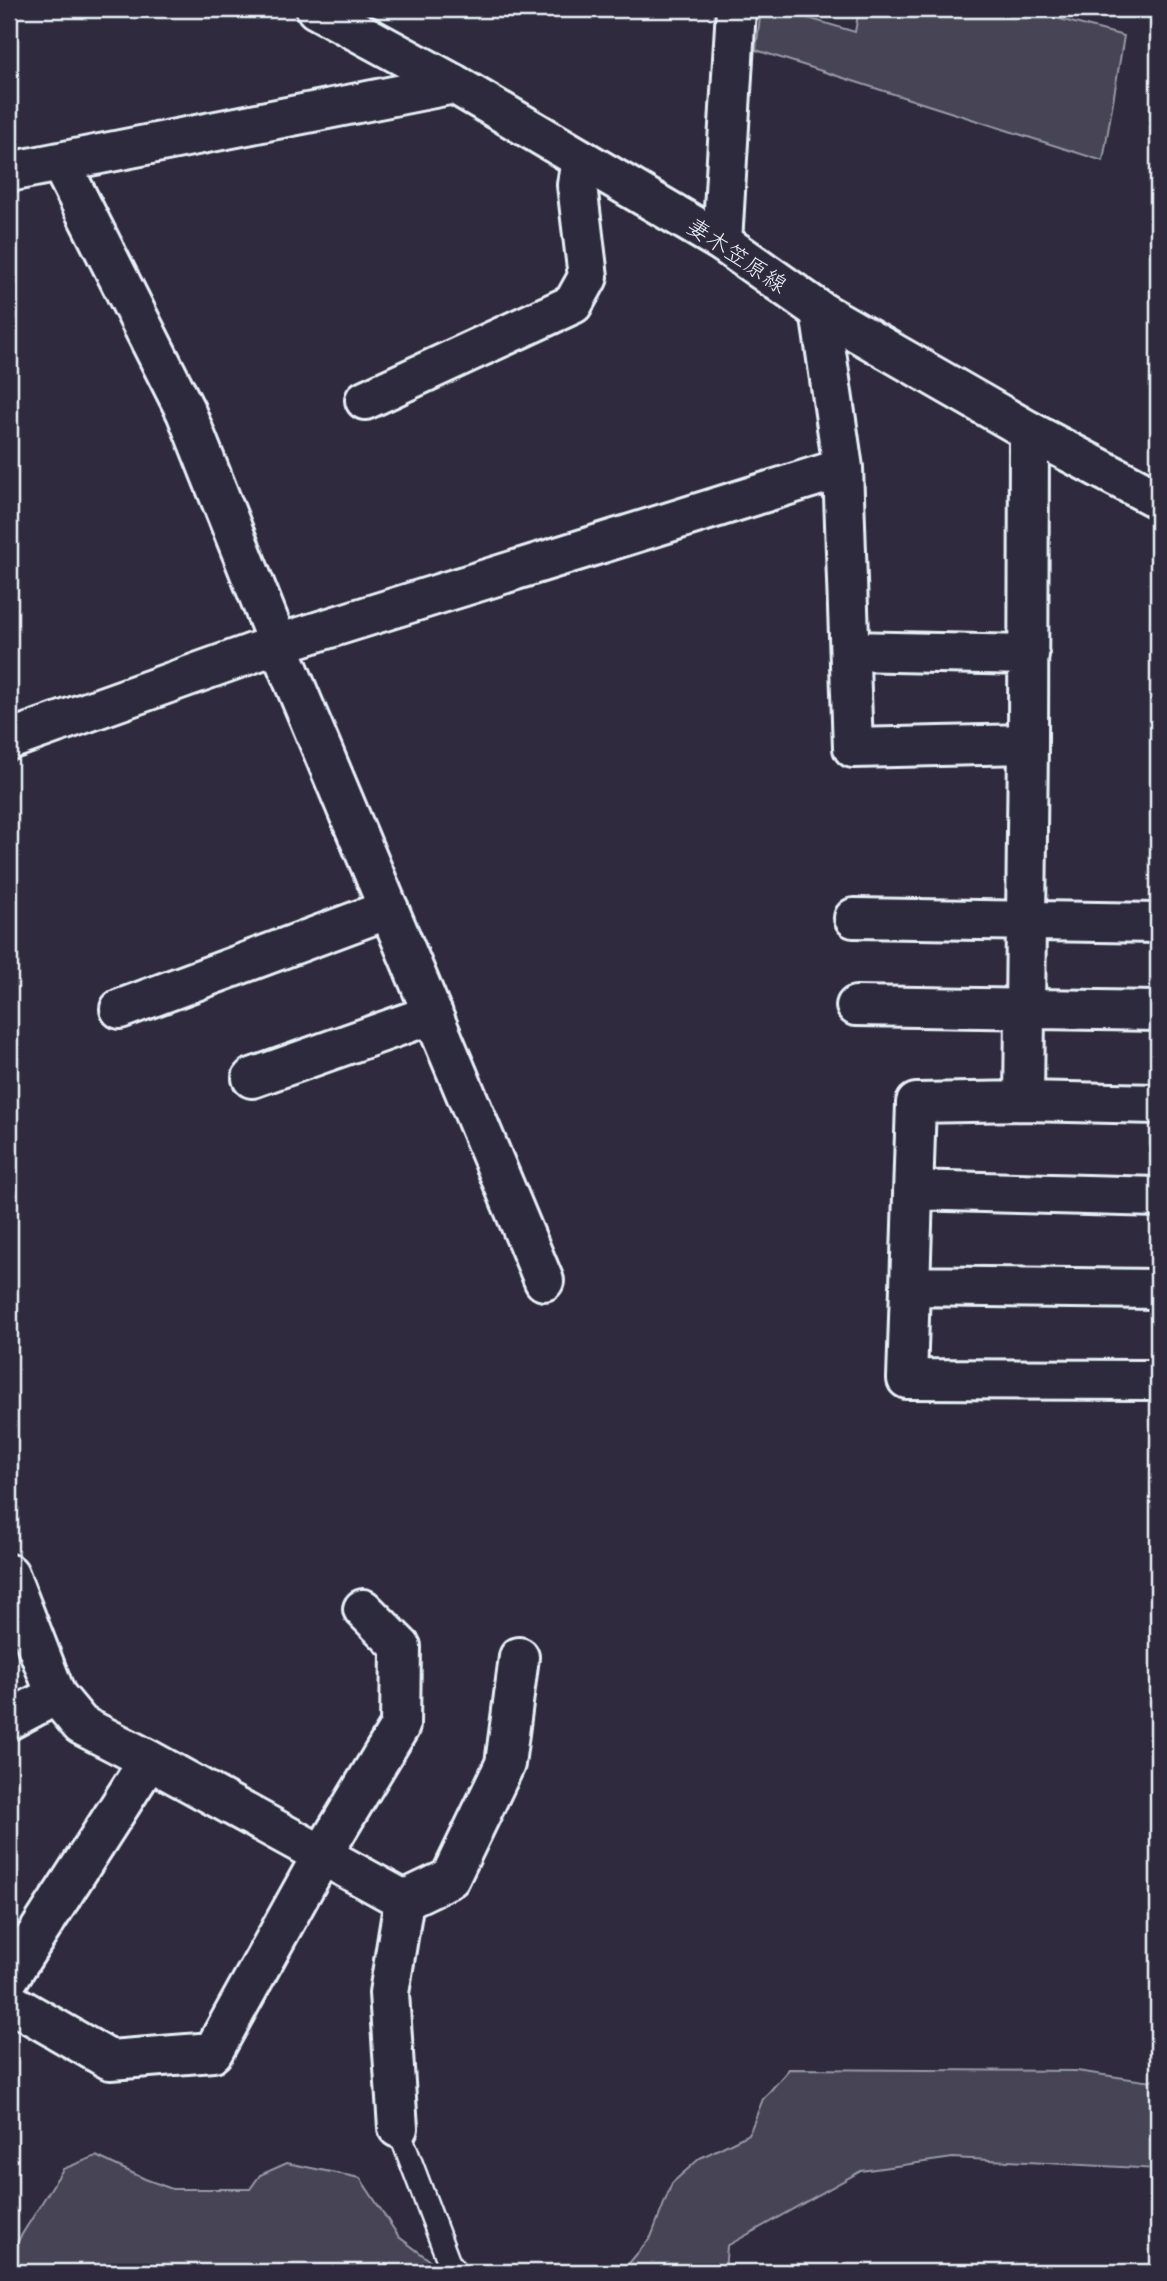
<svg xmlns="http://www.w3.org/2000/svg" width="1167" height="2281" viewBox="0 0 1167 2281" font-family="Itim,'Klee One',sans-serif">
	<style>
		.green { fill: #464455; stroke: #979aa6; stroke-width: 2 }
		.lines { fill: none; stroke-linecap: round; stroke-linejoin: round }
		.service-casing { stroke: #e8f1f8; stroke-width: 26 }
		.minor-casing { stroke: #e8f1f8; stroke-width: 44 }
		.secondary-casing { stroke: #e8f1f8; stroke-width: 44 }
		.service { stroke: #2f2a3d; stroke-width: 21 }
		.minor { stroke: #2f2a3d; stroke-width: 38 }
		.secondary { stroke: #2f2a3d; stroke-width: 38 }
		.labels { text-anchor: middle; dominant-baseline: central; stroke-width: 5; stroke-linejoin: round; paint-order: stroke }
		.street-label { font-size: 23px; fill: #e8f1f8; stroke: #2f2a3d }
	</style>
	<rect width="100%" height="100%" fill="#2f2a3d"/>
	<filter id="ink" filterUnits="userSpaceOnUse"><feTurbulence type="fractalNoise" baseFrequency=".0143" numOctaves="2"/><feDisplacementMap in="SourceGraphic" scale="14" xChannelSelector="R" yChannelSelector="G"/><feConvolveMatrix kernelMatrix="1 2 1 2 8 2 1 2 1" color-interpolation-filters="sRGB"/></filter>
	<g filter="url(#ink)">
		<path class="green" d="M761,9H778L855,32L859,9H1022L1124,36L1103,161L756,50Z
			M789,2069L1077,2071L1144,2081L1158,2079V2169L953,2158L861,2171L727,2246L725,2272H464L462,2268L626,2267L651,2237L672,2183L700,2158L749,2134L763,2099Z
			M96,2156L145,2179L172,2189H250L260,2175L287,2163L360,2178L399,2237L440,2268L443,2272H9V2255L63,2169Z"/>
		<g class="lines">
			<g class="service-casing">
				<path id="service" d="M398,2128L448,2260L455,2272"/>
			</g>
			<g class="minor-casing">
				<path id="minor" d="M60,162L186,412L278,644L544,1281
					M9,172L454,84
					M722,242L736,9
					M365,400L573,304L588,277L577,185L581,159
					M843,468L853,748L1028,744
					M851,651L1029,655
					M9,740L278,644L843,468L820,311
					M854,918L1158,923
					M856,1006L1158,1011
					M120,1009L389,909
					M252,1078L433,1014
					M1024,1101L1028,744L1029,431
					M1158,1104L1024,1101L916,1103L907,1379L1158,1380
					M913,1190L1158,1197
					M910,1286L1158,1289
					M9,1574L56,1695L81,1725L149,1760L404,1900L389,1993L398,2128
					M9,1720L56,1695
					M404,1900L450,1878L505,1764L519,1657
					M9,1978L149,1760
					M9,2002L110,2060L213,2052L322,1855L400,1726L401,1647L363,1609"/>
			</g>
			<g class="secondary-casing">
				<path id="secondary" d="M316,9L454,84L722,242L820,311L1029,431L1158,499"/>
			</g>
			<use href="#service" class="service"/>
			<use href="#minor" class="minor"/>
			<use href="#secondary" class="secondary"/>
		</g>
	</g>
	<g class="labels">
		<g class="street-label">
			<text transform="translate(737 255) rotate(34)">妻木笠原線</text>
		</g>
	</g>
	<rect width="1167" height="2281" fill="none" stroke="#2f2a3d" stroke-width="35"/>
	<rect x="18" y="18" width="1132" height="2246" fill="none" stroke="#e8f1f8" stroke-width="2.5" filter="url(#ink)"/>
</svg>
